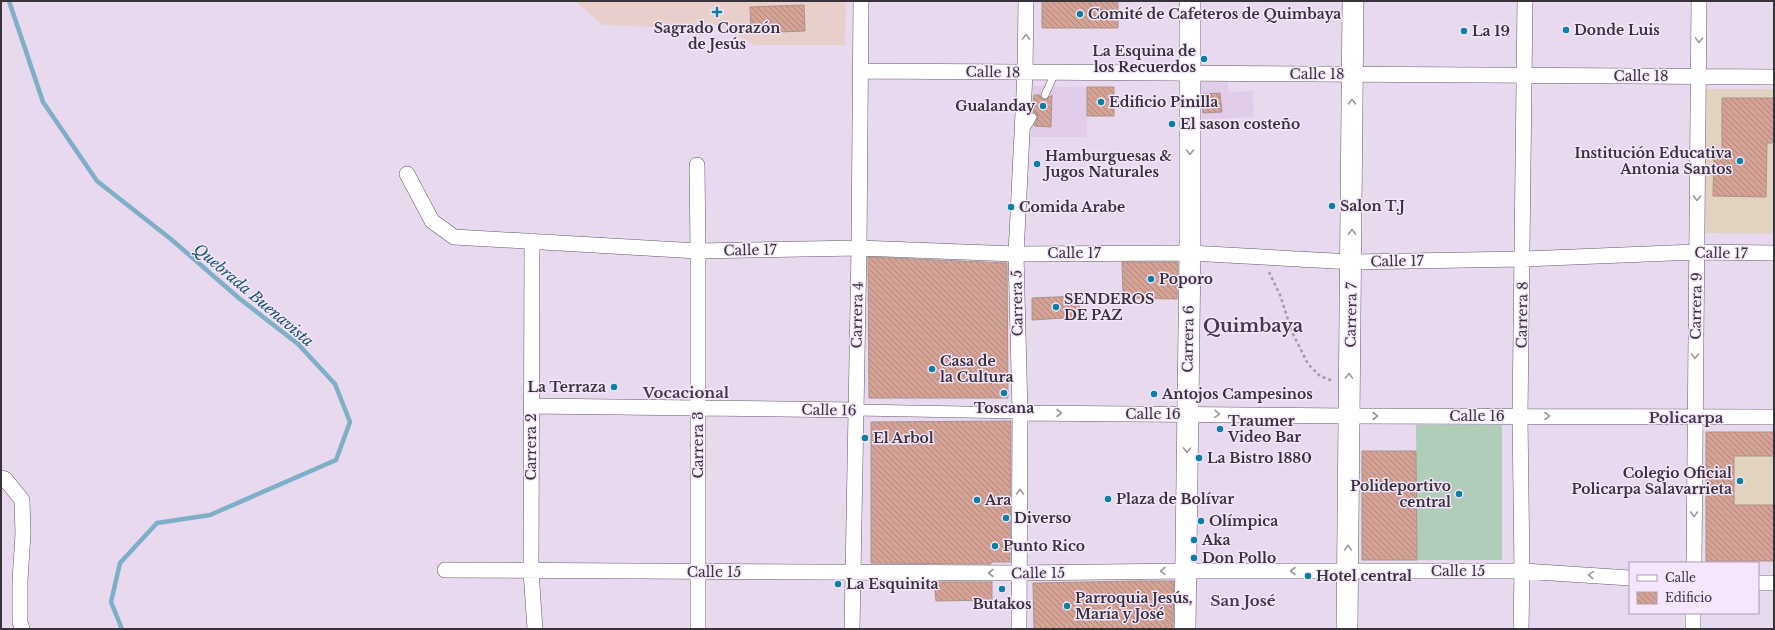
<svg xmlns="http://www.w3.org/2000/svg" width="1775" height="630" viewBox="0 0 1775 630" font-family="'Libre Baskerville',serif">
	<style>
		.built { fill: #e1cde9 }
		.education { fill: #e1d3c0 }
		.medical { fill: #e8cfc9 }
		.pitch { fill: #afcdb8 }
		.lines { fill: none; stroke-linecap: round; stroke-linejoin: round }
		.stream { stroke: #7dafc6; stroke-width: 4.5 }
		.building { fill: url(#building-back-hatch); stroke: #ad928a }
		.service-casing { stroke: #65586b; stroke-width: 8 }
		.pedestrian-casing { stroke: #65586b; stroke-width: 12 }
		.minor-casing { stroke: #65586b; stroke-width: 16 }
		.secondary-casing { stroke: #65586b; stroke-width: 22 }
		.path { stroke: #a599aa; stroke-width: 2.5; stroke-dasharray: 3 3; stroke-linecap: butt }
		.service { stroke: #fff; stroke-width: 7 }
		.pedestrian { stroke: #fff; stroke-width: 11 }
		.minor { stroke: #fff; stroke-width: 15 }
		.secondary { stroke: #fff; stroke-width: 21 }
		.oneway { stroke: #9c989d }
		.poi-dot { fill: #0c7fa6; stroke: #f5e6fd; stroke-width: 1.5 }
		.labels { text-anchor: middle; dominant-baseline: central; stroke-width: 3; stroke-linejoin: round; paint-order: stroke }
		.poi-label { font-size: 14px; font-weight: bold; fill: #38323b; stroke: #f5e6fd; text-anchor: start }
		.street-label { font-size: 14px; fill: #38323b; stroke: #f5e6fd }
		.water-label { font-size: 15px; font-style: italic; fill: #16576f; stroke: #f5e6fd }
		.neighbourhood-label { font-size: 15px; font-weight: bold; fill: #44384a; stroke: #f5e6fd }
		.district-label { font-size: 18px; font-weight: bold; fill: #44384a; stroke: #f5e6fd }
	</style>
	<defs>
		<pattern id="building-back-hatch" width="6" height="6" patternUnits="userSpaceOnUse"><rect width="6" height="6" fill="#d5a396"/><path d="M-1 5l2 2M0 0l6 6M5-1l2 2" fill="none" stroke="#ae857c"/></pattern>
	</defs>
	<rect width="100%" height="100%" fill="#e8d9ef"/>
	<path class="built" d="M1228,81L1229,92L1253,91L1254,117L1202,119L1200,82Z
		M1031,86L1087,87V137H1031Z"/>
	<path class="education" d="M1706,89H1774V234L1705,233Z
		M1706,432H1774V561H1706Z"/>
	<path class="medical" d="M575,1H846L845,45H755L711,23L685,28L603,25Z"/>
	<path class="pitch" d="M1416,425H1502V560H1417Z"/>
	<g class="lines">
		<path class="stream" d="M9,1L43,102L97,181L172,240L240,299L298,344L335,384L350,422L336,460L210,515L157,523L120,563L111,602L122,629"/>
	</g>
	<path class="building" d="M1042,1H1118V28H1042Z
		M804,5L805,31L751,33L750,7Z
		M1087,87H1114V116H1087Z
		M1220,93L1222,112L1203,113L1202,94Z
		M1034,95H1040L1041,98L1045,100L1052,95L1051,127L1034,126L1038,117L1037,114L1033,112Z
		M1722,98H1774V143H1767L1766,197L1713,196L1714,151H1722Z
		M868,257L1007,263L1008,398H869Z
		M1122,262H1178L1177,299L1123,298Z
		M1079,296L1080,317L1032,320V298Z
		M1011,421L1010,562H991V564L871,563V422Z
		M1706,432H1774V456H1734V505H1774V561H1706Z
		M1362,451H1416L1417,560H1362Z
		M1141,581H1174L1173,629H1034L1033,583Z
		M934,582H992V600L936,601Z"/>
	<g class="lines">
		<g class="service-casing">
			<path id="service" d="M1045,95L1055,73
				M1026,129L1033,117"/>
		</g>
		<g class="pedestrian-casing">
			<path id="pedestrian" d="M856,410L1020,413"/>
		</g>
		<g class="minor-casing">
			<path id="minor" d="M860,71L1774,77
				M697,165L698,251V629
				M407,174L432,221L454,237L698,251L859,248L1016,254L1190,253L1352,262L1522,259L1696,252L1774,253
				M532,241L531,571L535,629
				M531,406L856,410
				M1020,413L1349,416L1774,417
				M1,478L5,479L22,500L23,534L20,580V622L22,629
				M1694,563L1699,1
				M445,570L1019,573L1185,571H1522L1630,578
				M1758,583H1774
				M852,629L859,248L861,1
				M1019,629L1020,413L1016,254L1025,73L1026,1
				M1521,629L1522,571L1520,416L1525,1
				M1693,629V613"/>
		</g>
		<g class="secondary-casing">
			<path id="secondary" d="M1185,629L1190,253V1
				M1347,629L1353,1"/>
		</g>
		<path class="path" d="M1269,272L1280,295L1292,332L1308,364L1320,376L1333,381"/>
		<use href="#service" class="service"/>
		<use href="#pedestrian" class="pedestrian"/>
		<use href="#minor" class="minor"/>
		<use href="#secondary" class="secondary"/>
	</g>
	<defs><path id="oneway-chevron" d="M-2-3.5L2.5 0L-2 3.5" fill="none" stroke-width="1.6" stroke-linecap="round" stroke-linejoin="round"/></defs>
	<g class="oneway">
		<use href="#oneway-chevron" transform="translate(1026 37) rotate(-89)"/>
		<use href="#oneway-chevron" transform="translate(1699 40) rotate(91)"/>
		<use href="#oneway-chevron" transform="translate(1352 102) rotate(-90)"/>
		<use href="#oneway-chevron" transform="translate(1190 152) rotate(90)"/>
		<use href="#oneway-chevron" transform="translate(1697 198) rotate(91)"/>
		<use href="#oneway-chevron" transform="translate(1352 232) rotate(-90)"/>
		<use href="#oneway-chevron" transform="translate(1695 356) rotate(91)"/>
		<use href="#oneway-chevron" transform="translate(1349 376) rotate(-89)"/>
		<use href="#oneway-chevron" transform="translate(1059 413)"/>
		<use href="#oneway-chevron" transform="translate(1217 414) rotate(1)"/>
		<use href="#oneway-chevron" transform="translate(1375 416)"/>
		<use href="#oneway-chevron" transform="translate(1547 416)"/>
		<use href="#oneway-chevron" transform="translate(1187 450) rotate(91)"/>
		<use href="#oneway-chevron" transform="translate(1020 492) rotate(-90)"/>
		<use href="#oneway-chevron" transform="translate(1694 514) rotate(90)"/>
		<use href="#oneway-chevron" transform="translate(1348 548) rotate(-90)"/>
		<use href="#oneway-chevron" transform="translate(1163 571) rotate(179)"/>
		<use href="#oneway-chevron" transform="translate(1293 571) rotate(180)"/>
		<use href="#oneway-chevron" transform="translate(991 573) rotate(-180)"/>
		<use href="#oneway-chevron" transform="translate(1591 575) rotate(-176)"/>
	</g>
	<g class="poi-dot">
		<path d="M715 6h4v4h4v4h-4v4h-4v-4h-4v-4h4z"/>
		<circle cx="1080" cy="14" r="4"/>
		<circle cx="1566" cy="30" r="4"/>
		<circle cx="1464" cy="31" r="4"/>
		<circle cx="1204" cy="59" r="4"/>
		<circle cx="1101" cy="102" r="4"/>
		<circle cx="1043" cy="106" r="4"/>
		<circle cx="1172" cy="124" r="4"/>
		<circle cx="1740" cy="161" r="4"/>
		<circle cx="1037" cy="164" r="4"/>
		<circle cx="1332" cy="206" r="4"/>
		<circle cx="1011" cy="207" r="4"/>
		<circle cx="1151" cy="279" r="4"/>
		<circle cx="1056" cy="307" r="4"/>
		<circle cx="932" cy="369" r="4"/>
		<circle cx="614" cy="387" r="4"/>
		<circle cx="1004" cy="393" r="4"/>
		<circle cx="1154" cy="394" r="4"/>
		<circle cx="1220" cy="429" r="4"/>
		<circle cx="865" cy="438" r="4"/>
		<circle cx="1199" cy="458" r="4"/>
		<circle cx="1740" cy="481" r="4"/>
		<circle cx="1459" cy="494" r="4"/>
		<circle cx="1108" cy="499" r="4"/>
		<circle cx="977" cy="500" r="4"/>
		<circle cx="1006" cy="518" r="4"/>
		<circle cx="1201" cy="521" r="4"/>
		<circle cx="1194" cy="540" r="4"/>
		<circle cx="995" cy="546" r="4"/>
		<circle cx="1194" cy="558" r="4"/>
		<circle cx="1308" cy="576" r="4"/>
		<circle cx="838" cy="584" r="4"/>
		<circle cx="1002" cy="589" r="4"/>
		<circle cx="1067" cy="606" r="4"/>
	</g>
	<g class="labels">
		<g class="poi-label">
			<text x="1088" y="14">Comité de Cafeteros de Quimbaya</text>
			<text x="717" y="28" text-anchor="middle">Sagrado Corazón<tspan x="717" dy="16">de Jesús</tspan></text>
			<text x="1574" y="30">Donde Luis</text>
			<text x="1472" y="31">La 19</text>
			<text x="1196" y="51" text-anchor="end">La Esquina de<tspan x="1196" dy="16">los Recuerdos</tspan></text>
			<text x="1109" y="102">Edificio Pinilla</text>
			<text x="1035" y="106" text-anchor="end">Gualanday</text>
			<text x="1180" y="124">El sason costeño</text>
			<text x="1732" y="153" text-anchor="end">Institución Educativa<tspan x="1732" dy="16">Antonia Santos</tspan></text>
			<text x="1045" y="156">Hamburguesas &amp;<tspan x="1045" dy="16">Jugos Naturales</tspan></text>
			<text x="1340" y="206">Salon T.J</text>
			<text x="1019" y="207">Comida Arabe</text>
			<text x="1159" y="279">Poporo</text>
			<text x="1064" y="299">SENDEROS<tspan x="1064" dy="16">DE PAZ</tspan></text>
			<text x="940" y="361">Casa de<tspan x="940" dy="16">la Cultura</tspan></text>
			<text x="606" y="387" text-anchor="end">La Terraza</text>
			<text x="1162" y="394">Antojos Campesinos</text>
			<text x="1004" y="408" text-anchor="middle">Toscana</text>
			<text x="1228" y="421">Traumer<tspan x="1228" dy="16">Video Bar</tspan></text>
			<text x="873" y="438">El Arbol</text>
			<text x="1207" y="458">La Bistro 1880</text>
			<text x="1732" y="473" text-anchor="end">Colegio Oficial<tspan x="1732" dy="16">Policarpa Salavarrieta</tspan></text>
			<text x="1451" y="486" text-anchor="end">Polideportivo<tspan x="1451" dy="16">central</tspan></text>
			<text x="1116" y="499">Plaza de Bolívar</text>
			<text x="985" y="500">Ara</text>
			<text x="1014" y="518">Diverso</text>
			<text x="1209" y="521">Olímpica</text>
			<text x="1202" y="540">Aka</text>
			<text x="1003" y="546">Punto Rico</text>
			<text x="1202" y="558">Don Pollo</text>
			<text x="1316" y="576">Hotel central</text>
			<text x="846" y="584">La Esquinita</text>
			<text x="1075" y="598">Parroquia Jesús,<tspan x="1075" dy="16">María y José</tspan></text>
			<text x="1002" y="604" text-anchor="middle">Butakos</text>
		</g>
		<g class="street-label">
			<text transform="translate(993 72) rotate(1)">Calle 18</text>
			<text x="1317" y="74">Calle 18</text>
			<text x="1641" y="76">Calle 18</text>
			<text transform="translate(750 250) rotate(-1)">Calle 17</text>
			<text x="1074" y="253">Calle 17</text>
			<text transform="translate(1721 253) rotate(1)">Calle 17</text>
			<text transform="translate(1397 261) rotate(-1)">Calle 17</text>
			<text transform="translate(1017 303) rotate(-91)">Carrera 5</text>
			<text transform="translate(1696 306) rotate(-89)">Carrera 9</text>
			<text transform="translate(857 315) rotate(-89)">Carrera 4</text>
			<text transform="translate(1351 315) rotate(-89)">Carrera 7</text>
			<text transform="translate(1522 315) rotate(-89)">Carrera 8</text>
			<text transform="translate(1188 339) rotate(-89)">Carrera 6</text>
			<text transform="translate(829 410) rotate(1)">Calle 16</text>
			<text x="1153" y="414">Calle 16</text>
			<text x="1477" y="416">Calle 16</text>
			<text transform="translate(698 445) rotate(-90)">Carrera 3</text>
			<text transform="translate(531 447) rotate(-90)">Carrera 2</text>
			<text x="1458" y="571">Calle 15</text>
			<text x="714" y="572">Calle 15</text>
			<text transform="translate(1038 573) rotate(-1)">Calle 15</text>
		</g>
		<g class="water-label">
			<text transform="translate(254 295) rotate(40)">Quebrada Buenavista</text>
		</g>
		<g class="neighbourhood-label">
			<text x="686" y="392">Vocacional</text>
			<text x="1686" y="417">Policarpa</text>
			<text x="1243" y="600">San José</text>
		</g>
		<g class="district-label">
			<text x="1253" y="326">Quimbaya</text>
		</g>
	</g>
	<rect width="1775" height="630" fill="none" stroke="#38323b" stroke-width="4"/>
	<rect x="1629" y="562" width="130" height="52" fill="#f5e6fd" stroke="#a99eaf"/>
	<rect x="1637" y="575" width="20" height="6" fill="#ffffff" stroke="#a99eaf"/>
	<text x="1665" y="582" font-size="12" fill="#38323b">Calle</text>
	<rect x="1637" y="592" width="20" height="12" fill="url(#building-back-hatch)" stroke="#a99eaf"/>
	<text x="1665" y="602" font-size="12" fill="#38323b">Edificio</text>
</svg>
